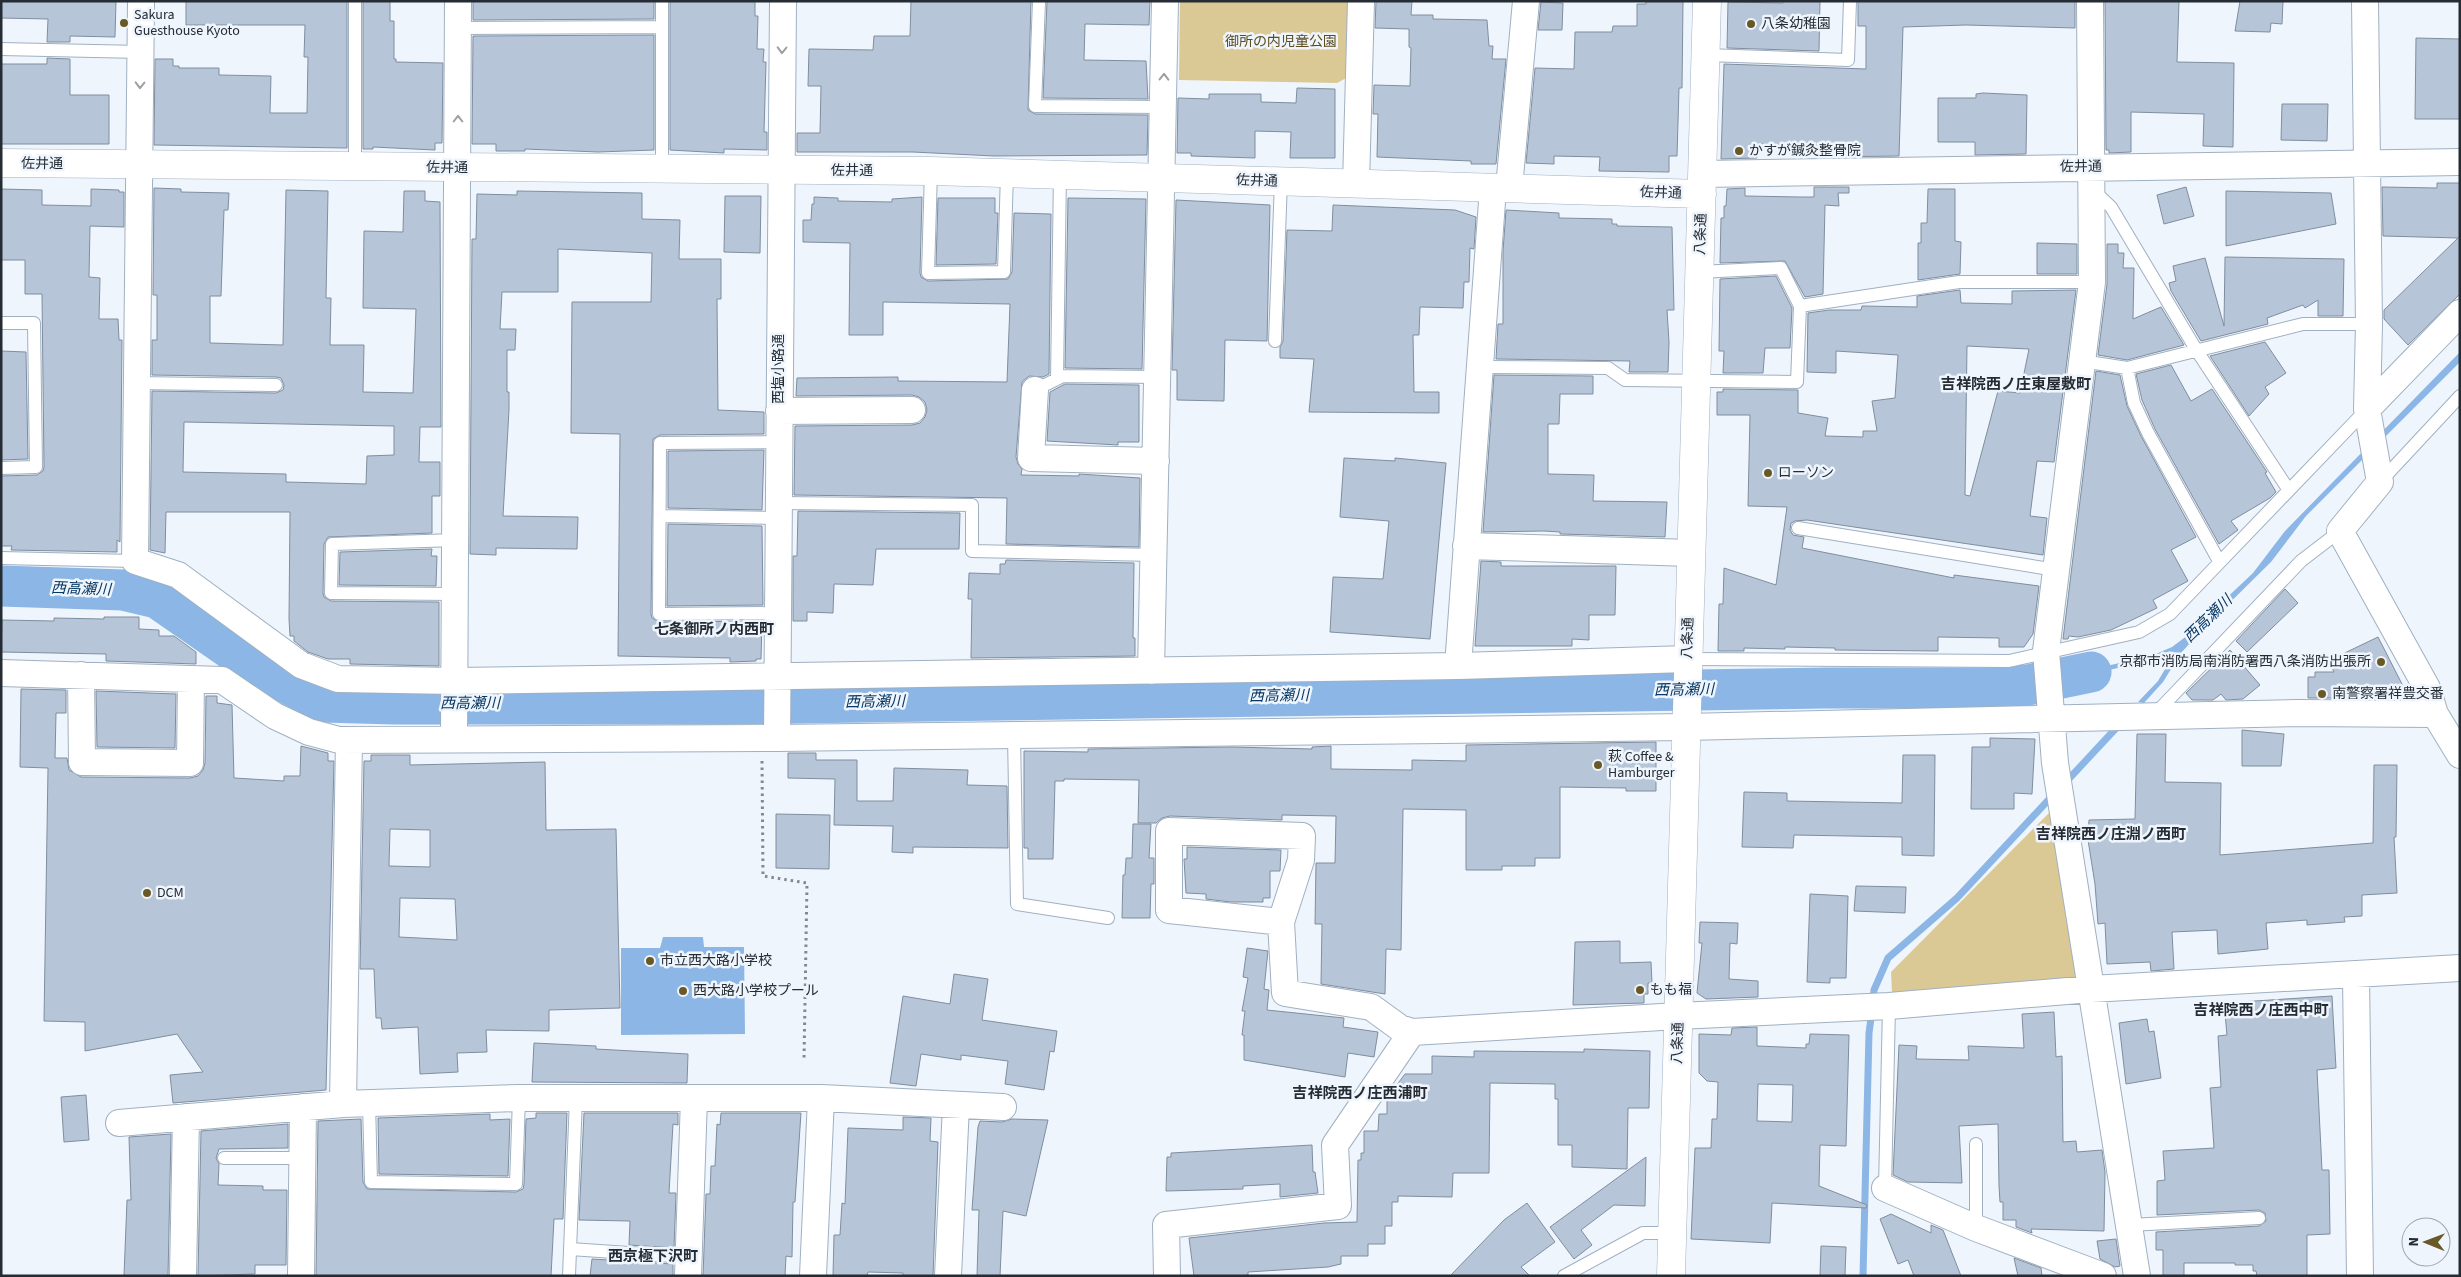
<svg xmlns="http://www.w3.org/2000/svg" width="2461" height="1277" viewBox="0 0 2461 1277" font-family="'Source Sans 3','Noto Sans JP',sans-serif">
	<style>
		.green { fill: #dbc995 }
		.water { fill: #8bb6e5 }
		.lines { fill: none; stroke-linecap: round; stroke-linejoin: round }
		.stream { stroke: #8bb6e5; stroke-width: 7 }
		.river { stroke: #8bb6e5; stroke-width: 41 }
		.building { fill: #b6c5d7; stroke: #7f8e9f; fill-rule: evenodd }
		.lane-casing { stroke: #a0b0c1; stroke-width: 14 }
		.street-casing { stroke: #a0b0c1; stroke-width: 28 }
		.secondary-casing { stroke: #a0b0c1; stroke-width: 29 }
		.path { stroke: #828890; stroke-width: 3; stroke-dasharray: 2.5 4; stroke-linecap: butt }
		.lane { stroke: #fff; stroke-width: 12 }
		.street { stroke: #fff; stroke-width: 26 }
		.secondary { stroke: #fff; stroke-width: 28 }
		.oneway { stroke: #9da0a3 }
		.poi-dot { fill: #695926; stroke: #eff5fd; stroke-width: 2 }
		.labels { text-anchor: middle; dominant-baseline: central; stroke-width: 5; stroke-linejoin: round; paint-order: stroke }
		.poi-label { font-size: 14px; fill: #262c33; stroke: #eff5fd; text-anchor: start }
		.park-label { font-size: 14px; fill: #5b4c1d; stroke: #eff5fd }
		.street-label { font-size: 14px; fill: #262c33; stroke: #eff5fd }
		.neighbourhood-label { font-size: 15px; font-weight: bold; fill: #262c33; stroke: #eff5fd }
		.water-label { font-size: 15px; font-style: italic; fill: #073762; stroke: #eff5fd }
	</style>
	<rect width="100%" height="100%" fill="#eff5fd"/>
	<path class="green" d="M1180,1H1352L1350,76L1337,83L1179,80Z
		M2051,811L2080,974L2070,985L1892,993L1891,972Z"/>
	<path class="water" d="M2460,352V362L2306,516L2271,562L2199,633L2181,653L2163,682L2144,703L2138,702L2158,681L2174,654L2057,683V677L2151,656L2172,647L2184,638L2253,573L2285,531Z
		M663,937H703L704,947H744L745,1034L621,1035V948H660Z"/>
	<g class="lines">
		<path class="stream" d="M2065,783L2119,725
			M1873,1001L1874,990L1888,958L1957,898L2054,794
			M1863,1276L1869,1033L1872,1011"/>
		<path class="river" d="M1,586L123,590L157,598L258,668L323,702L395,704H729L1827,688H1988L2028,685L2091,672"/>
	</g>
	<path class="building" d="M1,1H116L115,37L70,36V42H47L48,19L1,18Z
		M186,1H347V148L154,145L155,59H173V66H179V68H219V75L271,76L270,113H307L308,57H304L305,25H186Z
		M363,1H390V21H394V59H396V62L443,63L442,143H435V150L373,147V149H363Z
		M473,1H654V19L473,20Z
		M670,1H755V16H758L757,49H764L763,62H766L764,132H767V150L724,149V153L670,150Z
		M911,1H1031L1028,110L1035,114L1148,115L1147,155L994,156L913,152H797V133H820L821,86H808L809,49L873,50L874,36H910Z
		M1047,1H1150L1149,25L1085,24L1084,60L1146,61L1148,99L1043,98Z
		M1376,1H1412L1411,15H1433V19L1487,20L1489,46H1493L1492,59H1506L1496,164H1471V161L1377,157L1378,114H1373L1374,85L1410,86L1411,48L1409,47V29L1375,28Z
		M1646,1H1683L1682,88H1679L1677,156H1669V172L1599,171L1600,157L1554,156V164L1526,163L1535,68L1574,69L1575,32H1612L1613,26H1637V4H1646Z
		M1783,1H1820L1819,51L1727,48L1728,2L1783,3Z
		M1858,1H2075V28L1966,25L1903,27L1899,156L1825,157V151H1818V145L1758,144L1757,158L1721,159L1724,64L1866,69V26H1858Z
		M2105,1H2179L2177,62L2234,63L2233,147L2203,146L2204,114L2131,112V152L2109,153V150H2106Z
		M2240,1H2283L2282,24L2271,23L2270,32L2235,31Z
		M1541,2L1563,3L1562,30H1538Z
		M654,35V150L598,152L525,149V151H496V144H472L473,36Z
		M2416,38L2460,39V119H2415Z
		M47,58L70,59V95H109V144H1V64H47Z
		M1297,88L1335,89V158H1290L1291,132L1255,131V158L1191,156V153H1177L1178,98L1209,99V94H1261V102L1296,103Z
		M1983,93L2027,95L2026,154L1975,155V142H1938V98H1976V94Z
		M2282,104H2328L2327,141L2281,140Z
		M2437,183H2460V294L2408,345L2384,319V310L2458,238L2383,236L2382,187L2437,188Z
		M1814,187H1849V193H1838L1839,206L1825,205L1823,294L1805,297L1785,261L1720,263L1721,218H1724V206H1726L1727,189L1745,188V196L1799,197H1814Z
		M2186,187L2194,216L2164,224L2157,195Z
		M154,188L181,189V192L229,193L228,210H224L221,296H210V343L283,345L286,190L328,191L326,298H331L330,345H364L363,392L413,393L416,309L363,308L364,231L403,232L404,191H425V201L440,202L441,427H420L419,462H440V496H432V533L328,537L324,544L323,593L324,597L331,601L439,602V666L350,664V659H328L308,652L294,641V636H290L289,619L290,512H166L165,553L150,550L152,391L276,393L283,390L284,385L281,378L276,377L152,375V340H157V295H153ZM184,422L394,426V455L367,456L366,484L286,482V474L183,472Z
		M1,189L42,190V205L91,206V189L119,190V192H124V227L90,226L89,277L100,278L99,319H118L119,340H122L120,542L117,540V552L11,550L12,546H1V476L37,475L43,471L44,467L42,294H25V260H1Z
		M1928,189H1955V241L1961,242L1960,274L1918,280V243H1921V223H1927Z
		M517,191L642,193V219L680,220L679,259H721V299H717L718,410L764,412V434L660,435L653,439L651,614L652,618L659,622L762,621L761,659H756V661L730,662V658L618,656L620,434L571,433L572,302H651L652,253L558,249V292H502L500,329H516L515,350H507V392H509V410L503,516L578,517L577,549L496,548V555L470,554L472,239H476L477,194L517,195Z
		M2226,191L2331,193L2336,224L2226,246Z
		M725,196H761L760,253L724,252Z
		M814,197L838,198V201L892,202V199L922,197L920,273L921,277L928,281L1008,279L1012,272L1014,213L1051,214L1049,374L1043,377L1029,376L1022,382L1016,457L1018,464L1022,469L1021,475L1079,476V474L1140,478L1139,547L1006,544L1007,498L794,495L795,426L912,425L920,423L925,417L927,410L925,402L919,397L912,395L796,396L797,378L898,377V381L1007,382L1010,304L883,302V335H849L850,243L803,242V220H811L812,204H814Z
		M938,198H995V213H998L996,264L936,265Z
		M1068,198L1146,199L1142,369L1065,368Z
		M1176,200L1270,205L1267,341L1225,340L1224,401L1177,400V370H1172Z
		M1333,205L1455,210L1476,217L1474,249L1470,248L1469,282H1464L1463,308L1420,307L1419,335H1413L1414,392H1439V413L1309,412L1314,359L1280,358V347L1283,341L1287,230L1332,231Z
		M1506,210L1559,213V218L1612,219V224H1617V226L1672,227L1674,310H1667L1669,342L1668,372H1629L1630,361L1496,359L1498,324H1503V251Z
		M2037,243L2077,244V274H2037Z
		M2107,244H2118V253H2124L2123,268H2134L2133,319L2161,307L2184,345L2127,360L2098,355L2107,284Z
		M2225,257L2344,259L2343,316H2318V300L2305,308L2303,305L2267,318L2268,324L2201,341L2171,291L2169,283L2176,281L2173,266L2205,258L2224,326Z
		M1776,276L1792,308L1790,348H1765L1763,373H1723L1724,351H1719L1720,279Z
		M1960,290L1961,303L2012,304V291L2076,290L2054,462L2037,461L2030,516L2047,518L2043,555L1807,520L1795,521L1791,523L1790,530L1793,535L1804,537L1802,548L1954,578V575L2039,586L2033,634L2024,647H1999V638L1938,637V651L1835,650V648L1785,647V649L1744,648V651H1718L1719,604H1723L1724,568L1776,585L1787,507L1748,506L1750,415H1717V392H1723V389L1798,390V413L1828,418L1825,436L1863,437V431H1877L1872,401L1895,398L1898,355L1836,351V373L1807,372L1808,313L1829,310H1861L1862,306L1917,307V296ZM1967,346L2029,349L2020,393L1998,391L1970,496L1965,495Z
		M2265,342L2286,373L2265,387L2269,394L2249,416L2210,356Z
		M1,351L26,352L28,459L1,460Z
		M2171,365L2191,401L2212,389L2267,472L2265,473L2276,492L2270,498L2231,521L2238,530L2219,544L2155,429L2142,400L2136,374Z
		M2096,371L2120,375L2127,406L2141,436L2196,537L2171,550L2188,581L2153,600L2157,608L2111,630L2078,637L2069,636L2068,639H2063Z
		M1494,375L1593,376V394H1560L1559,424H1548V474L1594,475L1593,501L1667,502L1665,537L1560,534V532L1544,531L1483,532Z
		M1065,384L1139,385V442H1118V445L1047,441L1050,392Z
		M764,450L762,510L668,508V451Z
		M1344,458L1395,461V458L1446,463L1430,639L1330,632L1333,577L1383,579L1389,521L1340,517Z
		M798,511L960,513L959,549H876L873,585L834,584L833,613L807,612V621H793V556H797Z
		M668,524L762,526L763,605L667,606Z
		M432,549L431,556H437L436,586L339,585L340,552Z
		M1006,560L1134,563L1133,638H1135V656L971,658L972,599H968L969,573L1000,574V564H1005Z
		M1481,561L1501,562V566H1616L1615,615H1589V640L1572,639V646H1475Z
		M2285,589L2298,603L2247,652L2236,641Z
		M104,617H139V629L159,630V636H174L196,652V664L106,661V654L1,652L2,620L54,621V618L104,619Z
		M2378,637L2403,686L2379,698L2373,686L2351,697L2333,693V698H2308V677H2315V672H2334L2328,661Z
		M2230,650L2260,685L2243,699L2226,700L2221,694L2213,700H2192L2186,693Z
		M21,689L66,690V713H56L55,758H67L69,770L81,777L190,778L198,776L203,770L205,763L206,696H217V703L232,705L234,778L284,781V776H300L301,746L328,753V761H334L326,1090L173,1103L170,1075L203,1072L177,1034L85,1051V1022L44,1021L48,768L20,767Z
		M96,691L176,694L175,748L97,747Z
		M2242,730L2284,734L2281,766H2242Z
		M2137,734H2166L2165,782L2221,783L2220,855L2373,843L2374,765H2397L2396,837H2394L2397,893L2362,895V916L2344,917L2345,922L2307,925V920L2266,923L2268,949L2218,954L2217,930L2172,932L2174,969L2151,971L2150,962L2107,964L2105,923L2098,924L2095,884L2088,840L2089,820L2135,819Z
		M1990,738L2035,739L2032,794L2014,793V809H1971L1972,747H1990Z
		M1656,742V791H1626V788L1560,787V858H1535V866H1502V870H1466V810L1403,809L1401,950L1386,949L1385,994L1321,984L1322,924H1315L1316,863H1335L1336,816L1282,815V820L1170,816L1162,818L1156,823H1138L1139,780L1064,779V781H1055L1053,859H1028V848H1024V751L1088,752V749L1232,747L1312,749V747L1331,746V769L1412,770V760L1466,761V745Z
		M788,753H816V760H857V801H893L894,768L968,770L967,785L1007,786L1008,848L913,847V853L892,852L893,826L834,825L835,779L788,778Z
		M371,755H410V765L545,762L546,830L616,829L620,1008L549,1010V1031L486,1030L487,1052L457,1053L458,1072L420,1074L418,1027L382,1029L381,1018H376L374,969H360L364,761H371ZM390,829L430,830V867L389,866ZM400,898L455,899L457,940L399,937Z
		M1903,755H1935L1934,856L1902,855V837L1794,835L1793,848L1742,847L1744,792L1787,793V801L1902,803Z
		M776,814L830,815L829,869L776,868Z
		M1133,824H1151L1149,858H1154V884H1151L1150,918H1122L1123,875H1125L1126,858H1132Z
		M1187,847L1281,850L1280,871H1270V898H1263V902H1231L1206,899V894L1186,893L1184,859H1187Z
		M1856,886L1906,887L1905,913L1854,911Z
		M1810,894L1848,896L1846,978H1830V983L1807,982Z
		M1700,922L1738,923L1737,944L1730,943L1729,979L1758,981V997L1706,999L1697,993L1702,943H1699Z
		M1620,941V963L1651,962L1652,983H1648V994H1644V1003L1573,1005L1575,942Z
		M1247,948L1268,951L1264,989L1269,990L1267,1010L1344,1018L1343,1027L1378,1032L1374,1057L1348,1053L1345,1077L1244,1060V1035H1242L1245,1011H1242L1248,978L1243,977Z
		M954,974L988,979L982,1020L1057,1031L1054,1052L1050,1051L1044,1090L1005,1084L1008,1061L961,1055V1060L921,1054L916,1086L890,1083L903,996L950,1004Z
		M2332,996L2336,1068L2317,1070L2322,1170H2329L2330,1234L2307,1235V1276H2257L2256,1271H2253V1265H2235V1263H2184V1276H2163V1250H2156V1232L2259,1226L2266,1221L2265,1213L2259,1210L2157,1215V1181L2165,1180L2163,1151L2214,1148L2210,1088L2221,1087L2218,1036L2227,1035L2224,1003Z
		M2054,1012L2056,1057L2062,1056L2063,1142L2076,1141L2077,1152L2102,1150L2105,1172L2104,1231L2031,1229L2032,1233L2016,1227V1220H2003V1202H2000L1999,1186L1998,1124L1959,1126L1962,1183L1908,1182L1893,1175L1899,1045L1917,1046L1916,1059L1969,1060L1968,1046L2024,1048L2022,1014Z
		M2147,1019L2149,1032L2154,1031L2161,1078L2126,1084L2119,1023Z
		M1757,1027V1046L1806,1048V1044H1809L1810,1034L1849,1035L1846,1146L1820,1145L1819,1186L1867,1205L1866,1208L1772,1203L1770,1243L1691,1239L1695,1148H1711L1712,1119H1717L1718,1082L1707,1081L1699,1073V1034L1731,1035L1732,1028ZM1758,1084L1793,1085L1792,1122L1757,1121Z
		M534,1043L596,1046V1049L688,1054L687,1083L532,1082Z
		M1584,1049L1650,1051L1649,1108H1628L1627,1169L1572,1167V1145H1558V1099H1555V1084L1490,1083L1489,1173H1453L1452,1197L1398,1196V1202H1392V1226H1385V1244H1368V1256H1341V1264L1328,1267L1248,1272V1275L1240,1276H1194L1189,1238L1324,1223L1357,1222L1358,1160H1361V1153H1364V1131H1378L1379,1114H1387V1098L1405,1074H1432V1056L1474,1057V1051L1584,1052Z
		M86,1095L89,1140L64,1142L61,1097Z
		M536,1113H567L563,1219H554L551,1276H316L318,1121L361,1119L363,1182L367,1189L516,1192L523,1189L524,1184L526,1119L536,1118Z
		M584,1113H678V1125L673,1124L669,1193H676L674,1248L629,1245L630,1221L579,1220Z
		M721,1113H801L795,1202H793L792,1257L786,1256L785,1276H703L706,1194H710L711,1166H715L717,1124L720,1125Z
		M490,1114V1120L510,1119L508,1176L379,1174L378,1118Z
		M903,1117L931,1118L930,1141L938,1142L933,1276H903V1273L868,1272L867,1276H833L834,1235H840L842,1203L845,1204L848,1128L903,1130Z
		M1012,1119L1048,1120L1026,1216L1003,1211L1000,1276H977L979,1210H972L978,1127L980,1121L1002,1122Z
		M288,1124V1148L219,1149L216,1158L219,1164L218,1185L263,1186V1190H287L286,1265H255V1274L198,1276L201,1131Z
		M171,1134L168,1276H124L127,1200H131L129,1137Z
		M1312,1145L1313,1172H1315L1318,1193L1280,1197V1184L1243,1186V1189L1166,1191L1167,1157H1171V1153Z
		M1646,1157L1645,1206L1614,1205L1581,1230L1592,1245L1574,1259L1550,1227Z
		M1527,1203L1555,1242L1521,1267L1530,1276H1450L1504,1220Z
		M1891,1214L1931,1233V1225L1943,1230L1961,1276H1914L1908,1260L1898,1264L1880,1219Z
		M2116,1239L2120,1266L2115,1267L2100,1259L2097,1241Z
		M1821,1246L1846,1247L1845,1276H1820Z
		M2014,1258L2041,1268L2042,1276H2018Z
		M592,1259L673,1264V1276H590Z"/>
	<g class="lines">
		<g class="lane-casing">
			<path id="lane" d="M355,1V167
				M662,1V170
				M1039,1L1035,106L1163,107
				M458,28L662,27
				M1,49L141,52
				M1706,55L1848,60L1850,1
				M931,171L928,273L1004,272L1007,173
				M2092,189L2111,207L2197,351L2288,489
				M1699,272L1781,268L1800,306L1959,282H2092
				M1,323H34L36,467L1,468
				M1275,341L1281,181
				M2082,361L2127,368L2303,324H2369
				M1480,367L1608,368L1625,380L1797,382L1800,306
				M2127,368L2134,403L2148,433L2219,561
				M1057,379L1060,174
				M137,383L276,385
				M1035,390L1063,376L1157,377
				M2380,482L2460,396
				M779,503L972,505V551L1154,555
				M660,516L778,518
				M1798,528L2056,570
				M1,558L135,561
				M455,594L331,593L332,544L456,540
				M778,613L659,614L660,443L779,442
				M1687,659L2009,661L2139,632L2170,614L2367,409
				M2154,715L2301,561L2340,531
				M1014,735L1017,904L1108,918
				M369,1103L371,1182L516,1184L519,1098
				M1976,1144V1228
				M224,1158H303
				M1885,1188L1889,1006
				M2130,1225L2259,1218
				M570,1249L688,1257
				M569,1276L576,1098
				M1564,1276L1643,1233H1672"/>
		</g>
		<g class="street-casing">
			<path id="street" d="M141,1L135,561L178,575L301,665L338,679L455,681L1458,666L1687,659
				M2090,1L2092,282L2046,651L2055,763L2137,1276
				M2365,1L2369,324L2367,409L2380,482L2340,531L2427,688L2435,714L2460,755
				M1702,174L2460,162
				M1356,184L1361,1
				M1509,188L1526,1
				M1035,390L1031,458L1156,461
				M2367,409L2460,313
				M779,411L912,410
				M1466,546L1691,553
				M1458,666L1493,188
				M1151,671L1165,1
				M1,673L222,680L275,716L309,732L339,740L777,738L1686,727L2297,713L2435,714
				M81,675L82,762L190,763L191,679
				M777,738L783,1
				M454,739L458,1
				M1281,922L1169,910V831L1302,836L1301,860L1281,922L1285,993L1371,1007L1400,1028L1412,1032
				M2356,976L2360,1276
				M343,1104L349,740
				M119,1123L343,1104L519,1098H821L1003,1107
				M1885,1188L1976,1228L2103,1276
				M183,1276L186,1117
				M301,1276L303,1107
				M688,1276L694,1098
				M813,1276L821,1098
				M948,1276L956,1105
				M1167,1276L1166,1225L1338,1206L1335,1145L1412,1032L1678,1016L1889,1006L2091,989L2460,968"/>
		</g>
		<g class="secondary-casing">
			<path id="secondary" d="M1,163L931,171L1702,194
				M1671,1276L1707,1"/>
		</g>
		<path class="path" d="M762,761L763,876L807,883L804,1060"/>
		<use href="#lane" class="lane"/>
		<use href="#street" class="street"/>
		<use href="#secondary" class="secondary"/>
	</g>
	<defs><path id="oneway-chevron" d="M-2-3.5L2.5 0L-2 3.5" fill="none" stroke-width="1.6" stroke-linecap="round" stroke-linejoin="round" transform="scale(1.25)"/></defs>
	<g class="oneway">
		<use href="#oneway-chevron" transform="translate(782 50) rotate(91)"/>
		<use href="#oneway-chevron" transform="translate(1164 77) rotate(-89)"/>
		<use href="#oneway-chevron" transform="translate(140 85) rotate(91)"/>
		<use href="#oneway-chevron" transform="translate(458 119) rotate(-90)"/>
	</g>
	<g class="poi-dot">
		<circle cx="124" cy="23" r="5"/>
		<circle cx="1751" cy="24" r="5"/>
		<circle cx="1739" cy="151" r="5"/>
		<circle cx="1768" cy="473" r="5"/>
		<circle cx="2381" cy="662" r="5"/>
		<circle cx="2322" cy="694" r="5"/>
		<circle cx="1598" cy="765" r="5"/>
		<circle cx="147" cy="893" r="5"/>
		<circle cx="650" cy="961" r="5"/>
		<circle cx="1640" cy="990" r="5"/>
		<circle cx="683" cy="991" r="5"/>
	</g>
	<g class="labels">
		<g class="poi-label">
			<text x="134" y="15">Sakura<tspan x="134" dy="16">Guesthouse Kyoto</tspan></text>
			<text x="1761" y="24">八条幼稚園</text>
			<text x="1749" y="151">かすが鍼灸整骨院</text>
			<text x="1778" y="473">ローソン</text>
			<text x="2371" y="662" text-anchor="end">京都市消防局南消防署西八条消防出張所</text>
			<text x="2332" y="694">南警察署祥豊交番</text>
			<text x="1608" y="757">萩 Coffee &amp;<tspan x="1608" dy="16">Hamburger</tspan></text>
			<text x="157" y="893">DCM</text>
			<text x="660" y="961">市立西大路小学校</text>
			<text x="1650" y="990">もも福</text>
			<text x="693" y="991">西大路小学校プール</text>
		</g>
		<g class="park-label">
			<text x="1281" y="42">御所の内児童公園</text>
		</g>
		<g class="street-label">
			<text transform="translate(42 164) rotate(1)">佐井通</text>
			<text transform="translate(2081 167) rotate(-1)">佐井通</text>
			<text transform="translate(447 168) rotate(1)">佐井通</text>
			<text x="852" y="171">佐井通</text>
			<text transform="translate(1257 181) rotate(2)">佐井通</text>
			<text transform="translate(1661 193) rotate(2)">佐井通</text>
			<text transform="translate(1701 234) rotate(-88)">八条通</text>
			<text transform="translate(779 369) rotate(-90)">西塩小路通</text>
			<text transform="translate(1688 638) rotate(-88)">八条通</text>
			<text transform="translate(1678 1043) rotate(-88)">八条通</text>
		</g>
		<g class="neighbourhood-label">
			<text x="2016" y="384">吉祥院西ノ庄東屋敷町</text>
			<text x="714" y="629">七条御所ノ内西町</text>
			<text x="2111" y="834">吉祥院西ノ庄淵ノ西町</text>
			<text x="2261" y="1010">吉祥院西ノ庄西中町</text>
			<text x="1360" y="1093">吉祥院西ノ庄西浦町</text>
			<text x="653" y="1256">西京極下沢町</text>
		</g>
		<g class="water-label">
			<text transform="translate(81 589) rotate(2)">西高瀬川</text>
			<text transform="translate(2208 619) rotate(-44)">西高瀬川</text>
			<text transform="translate(1684 690) rotate(-1)">西高瀬川</text>
			<text transform="translate(1279 696) rotate(-1)">西高瀬川</text>
			<text transform="translate(875 702) rotate(-1)">西高瀬川</text>
			<text x="470" y="703">西高瀬川</text>
		</g>
	</g>
	<rect width="2461" height="1277" fill="none" stroke="#262c33" stroke-width="5"/>
	<g transform="translate(2426 1242) rotate(271)"><circle r="24" fill="#eff5fd" stroke="#9fa5ac"/>
	<path d="M0-4L9 19L0 12L-9 19Z" fill="#695926"/>
	<text y="-8" font-size="14" font-weight="bold" text-anchor="middle" fill="#262c33">N</text>
	</g>
</svg>
